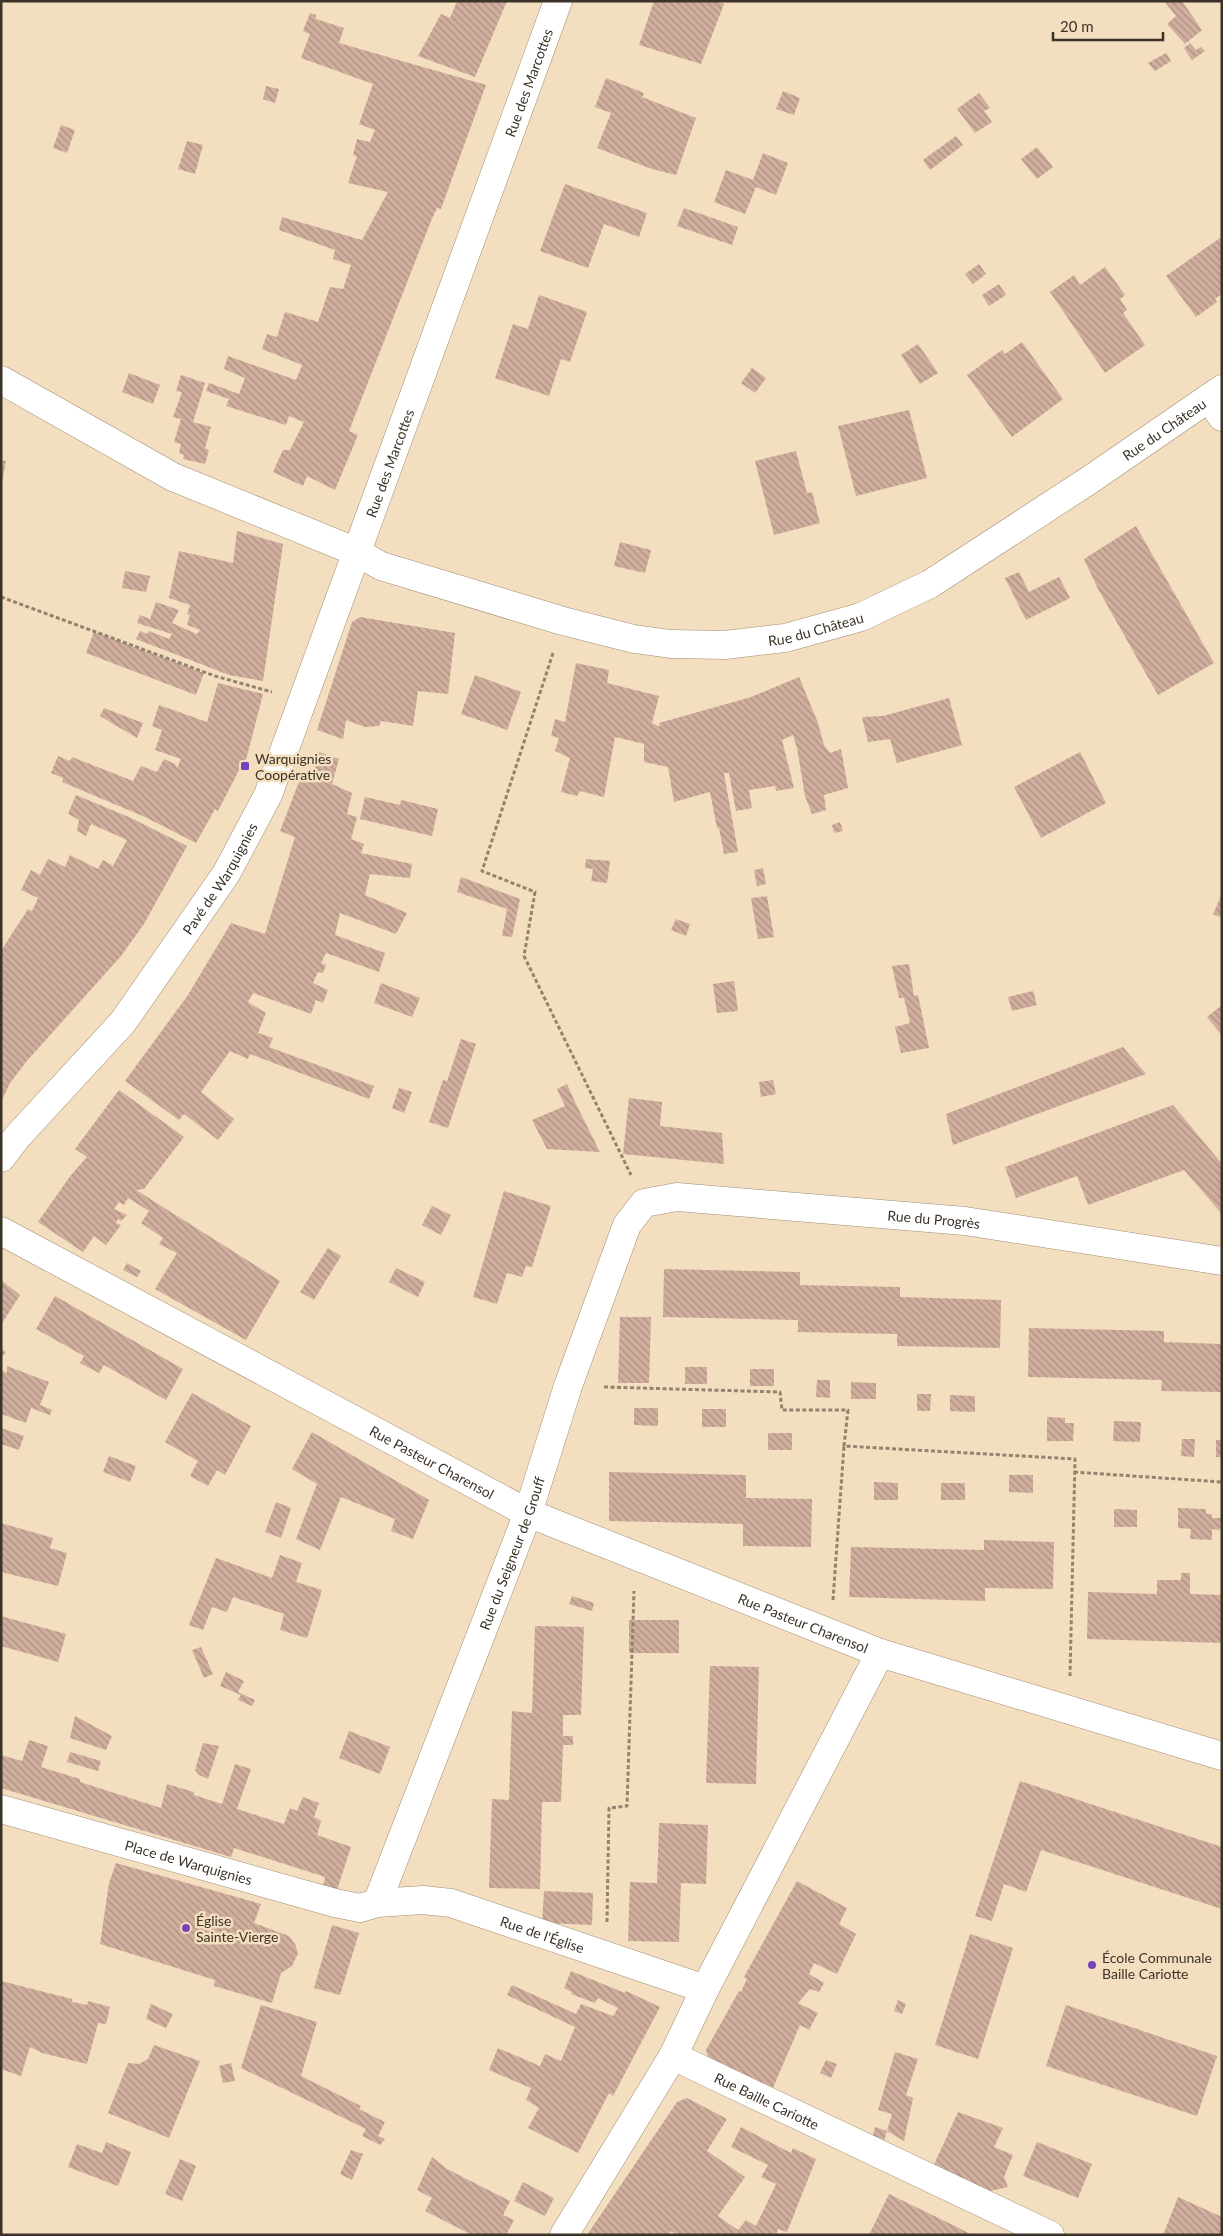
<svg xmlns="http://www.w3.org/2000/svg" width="1223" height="2236" viewBox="0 0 1223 2236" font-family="Lato,sans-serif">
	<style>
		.building { fill: url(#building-back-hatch) }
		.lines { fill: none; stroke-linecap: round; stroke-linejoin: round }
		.minor-casing { stroke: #a18d71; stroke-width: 29 }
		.path { stroke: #91836e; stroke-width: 3; stroke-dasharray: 4 2.5; stroke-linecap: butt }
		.minor { stroke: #fff; stroke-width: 28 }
		.poi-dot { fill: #7743bb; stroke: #f4dec0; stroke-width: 2 }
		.labels { text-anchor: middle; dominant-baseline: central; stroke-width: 5; stroke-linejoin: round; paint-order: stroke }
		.street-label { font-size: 14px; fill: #3b3327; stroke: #f4dec0 }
		.poi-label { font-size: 14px; fill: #3b3327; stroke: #f4dec0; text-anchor: start }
	</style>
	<defs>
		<pattern id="building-back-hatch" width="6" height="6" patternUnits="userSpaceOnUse" patternTransform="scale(1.25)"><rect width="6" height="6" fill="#d1af9e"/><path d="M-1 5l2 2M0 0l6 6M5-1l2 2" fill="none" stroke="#ab8f81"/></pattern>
	</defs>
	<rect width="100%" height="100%" fill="#f4dec0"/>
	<path class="building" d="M457,1H507L475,77L418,56L441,14L450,18Z
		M654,1H715L724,4L701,64L639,45Z
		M1164,1H1182L1202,30L1185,44L1167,24L1176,16Z
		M310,13L316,15V19L344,28L339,43L486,85L441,209L437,208L431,221L349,431L358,435L335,490L307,476L303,486L273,472L283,450H290L304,422L289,416L286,425L226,406L229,399L206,391L209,383L239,394L245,378L224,369L228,356L296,380L302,365L262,349L267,334L277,337L285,312L318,322L330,287L343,289L351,265L333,259L335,250L279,230L282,217L362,240L388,192L348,183L357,156L353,155L357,139L370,142L375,130L359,124L373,84L301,58L310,34L303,31Z
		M1190,43L1196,50L1201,47L1205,51L1192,60L1184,48Z
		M1166,53L1171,61L1155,71L1148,63Z
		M606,78L644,93L642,97L696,118L676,175L652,169L597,148L611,113L595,107Z
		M266,86L279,89L275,103L263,99Z
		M783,91L800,98L794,115L776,109Z
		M979,93L990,108L984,111L992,122L975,133L957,109Z
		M61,125L75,130L67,153L53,148Z
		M956,136L963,145L930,170L923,160Z
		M187,141L203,145L195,174L178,169Z
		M1037,147L1053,167L1037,179L1021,159Z
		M763,153L788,163L776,195L756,187L745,214L714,202L726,170L753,180Z
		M565,184L647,213L639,237L604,224L588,268L540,251Z
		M684,208L738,227L732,245L677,226Z
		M1220,238L1222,240V294L1215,299L1217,302L1196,317L1166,276Z
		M979,264L986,274L973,284L965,274Z
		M1105,267L1125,295L1120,299L1127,310L1123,313L1145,345L1105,373L1050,292L1074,275L1080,285Z
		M999,284L1006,295L989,306L982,295Z
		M539,295L587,312L570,362L561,359L549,396L495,378L513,324L528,329Z
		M1022,342L1063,399L1012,437L967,375L1002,350L1005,354Z
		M918,344L938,373L920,384L901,355Z
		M752,368L766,378L755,393L741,383Z
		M129,373L160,385L153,404L122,392Z
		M181,375L205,383L193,422L211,427L205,448L209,450L205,464L183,459L184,455L179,453L181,444L174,442L181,419L173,417L182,392L176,391Z
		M909,410L927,478L856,496L838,426Z
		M796,451L807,493L812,492L820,523L774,535L755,461Z
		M1,460L6,461L2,483H1Z
		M1136,526L1214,663L1158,695L1098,589L1084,559Z
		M237,531L283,544L263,681L229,675L136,639L140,631L147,634L149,631L169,639L172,634L137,623L140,615L150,619L156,602L179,610L172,623L197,634L200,630L187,625L190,615L187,614L190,605L169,598L179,551L233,563Z
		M620,542L651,550L645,573L614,566Z
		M125,571L150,576L146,592L122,588Z
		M1019,572L1029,592L1059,577L1070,598L1026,620L1005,578Z
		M360,617L455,633L448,694L418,691L413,726L381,721L379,726L365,727L346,720L343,739L317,730L352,622Z
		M94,632L204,673L196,695L86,653Z
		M576,663L609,670L607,683L659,696L652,723L660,727L659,723L751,697L799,677L818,723L824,745L830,753L841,749L848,788L824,795L826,810L812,814L805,796L797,748L793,735L782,740L794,788L776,791L775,786L749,790L752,808L736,811L729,773H724L738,852L724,854L719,828H717L710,792L674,802L668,767L644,762V744L615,737L604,797L580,791L577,796L561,792L570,758L555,751L559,738L551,736L555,719L565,722Z
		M475,675L521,692L507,730L461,714Z
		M218,683L263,694L245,764H242L218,811L215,809L196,843L145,817L62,782L63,778L51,773L58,756L70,761L72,757L133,781L141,766L157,772L164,759L175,764L177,768L181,759L155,750L162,730L152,726L159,705L207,722Z
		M949,698L962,745L897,763L890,739L868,742L862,717L883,716Z
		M104,708L143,723L137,738L100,716Z
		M319,752L339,759L332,784L352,793L347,814L357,817L351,839L364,844L361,853L412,864L410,878L370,874L365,895L407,913L396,934L340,913L335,935L385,953L379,972L326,953L321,963L326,965L323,973L318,972L313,983L328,990L323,1003L316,1000L311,1014L253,993L248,1002L266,1013L258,1033L273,1038L269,1047L374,1086L369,1099L250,1054L248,1059L230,1051L201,1092L234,1119L218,1140L184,1114L179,1120L125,1081L188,995L231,923L265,934L295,837L280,831L302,774L312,778Z
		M1080,752L1106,803L1041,838L1014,787Z
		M76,795L131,818L187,846L144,924L121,956L26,1062L10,1083L1,1102V951L28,909L32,911L38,898L21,890L31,870L40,875L48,859L65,867L70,855L98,869L103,860L113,866L127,840L91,824L86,836L77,831L79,820L68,814Z
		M365,797L400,805L401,800L438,809L432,836L360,819Z
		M840,822L843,831L834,833L832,825Z
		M586,859L610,861L607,883L591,881L593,869L585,868Z
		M763,868L766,884L757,886L754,870Z
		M461,877L520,899L512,937L502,936L507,909L457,892Z
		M1222,894V918L1213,914Z
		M767,896L774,937L758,939L751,898Z
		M676,919L690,924L686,936L671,930Z
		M909,964L914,996L918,995L929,1048L901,1053L895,1027L910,1023L904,998H899L892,966Z
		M734,981L738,1011L717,1013L713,984Z
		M381,983L420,998L412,1017L374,1003Z
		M1033,991L1037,1005L1012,1011L1008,997Z
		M1222,1005V1035L1207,1017Z
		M461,1039L476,1044L448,1128L429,1122L443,1080L447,1081Z
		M1123,1047L1146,1074L953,1145L946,1114Z
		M773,1080L776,1094L761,1097L759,1082Z
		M567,1084L575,1102L600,1152L547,1149L532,1120L565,1106L557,1089Z
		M399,1088L412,1092L404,1113L392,1108Z
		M119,1090L184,1137L144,1189L136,1190L280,1281L246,1340L155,1289L177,1253L159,1244L163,1238L141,1223L149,1211L128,1198L124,1205L119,1202L114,1209L127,1215L121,1221L118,1219L116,1223L121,1225L106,1245L94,1236L83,1252L38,1222L71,1175L87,1157L75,1149Z
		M629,1098L662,1102L660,1126L722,1133L724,1164L623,1154Z
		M1173,1105L1222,1164V1214L1184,1170L1088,1205L1077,1176L1016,1198L1005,1167Z
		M504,1191L551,1206L532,1267L526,1266L522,1277L507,1273L497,1304L473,1297Z
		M432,1206L451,1215L441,1235L422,1225Z
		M328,1248L341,1256L314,1300L300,1292Z
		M127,1263L141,1271L137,1277L123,1270Z
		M396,1268L425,1282L418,1297L389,1282Z
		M664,1269L800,1272V1285L900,1287V1297L1001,1300L1000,1348L897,1346V1334L798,1332V1320L663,1317Z
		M1,1280L20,1295L1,1325Z
		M55,1296L183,1369L166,1400L104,1365L99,1373L80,1363L84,1356L36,1329Z
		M620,1317H651L649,1383H618Z
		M1029,1328L1164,1331V1342L1222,1344V1392L1161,1391L1162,1380L1028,1377Z
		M1,1348L6,1352L1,1358Z
		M7,1366L49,1382L40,1405L52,1410L50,1415L31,1408L26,1423L1,1414V1370L7,1373Z
		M685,1367H707V1384H685Z
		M750,1369H774V1386H750Z
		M817,1380H830V1398L816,1397Z
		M851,1382L876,1383V1399H851Z
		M192,1393L251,1426L225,1475L217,1470L208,1486L190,1476L198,1461L165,1442Z
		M917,1394H931L930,1411H917Z
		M950,1395L975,1396V1412L950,1411Z
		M634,1408H658V1426L634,1425Z
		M702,1409H726V1427H702Z
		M1047,1417L1065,1418V1423H1074L1073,1441H1047Z
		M1114,1421L1141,1422L1140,1442L1113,1441Z
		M1,1428L24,1436L19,1450L1,1444Z
		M312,1432L429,1500L413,1539L391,1531L395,1519L341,1497L320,1550L296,1539L317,1484L292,1469Z
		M768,1433H792V1450H768Z
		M1182,1439H1195L1194,1457L1181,1456Z
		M1216,1440H1222V1457H1216Z
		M109,1456L136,1466L130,1482L103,1472Z
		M609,1472L746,1475V1498L812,1499L811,1547L743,1546V1524L609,1521Z
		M1009,1475H1033V1493L1009,1492Z
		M874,1482L898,1483V1500H874Z
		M941,1483H965V1500H941Z
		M276,1502L291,1508L281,1538L265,1532Z
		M1178,1508L1206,1509V1514H1212V1518H1221L1220,1530L1212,1529V1540L1190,1539L1191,1529L1178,1528Z
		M1114,1509L1137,1510V1527H1114Z
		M1,1523L53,1538L50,1548L67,1553L58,1586L5,1573L1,1570Z
		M984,1540L1054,1542L1053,1589L985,1588V1601L849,1597L851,1547L984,1550Z
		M280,1555L302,1563L296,1582L322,1590L307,1638L280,1630L284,1614L233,1597L227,1612L212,1607L203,1630L189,1625L216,1558L272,1578Z
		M1181,1573H1190V1594L1222,1595V1643L1087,1639L1088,1592L1157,1594V1580H1181Z
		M572,1596L594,1603L592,1611L569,1604Z
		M1,1616L66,1634L58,1662L1,1646Z
		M629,1620H679V1653H629Z
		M535,1626L584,1627L581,1715H563V1736H573V1745H563L561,1802H542L540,1889L489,1888L492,1799L509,1800L512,1711L532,1713Z
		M201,1647L213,1674L204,1678L192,1650Z
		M710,1666L759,1667L756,1784L706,1783Z
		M226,1672L244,1681L238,1692L255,1700L252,1706L238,1700L241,1695L220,1686Z
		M75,1716L112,1736L106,1750L70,1738Z
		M349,1731L390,1747L380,1774L339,1758Z
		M29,1740L48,1746L41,1767L80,1779V1782L161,1808L167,1784L194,1792V1795L222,1804L235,1764L251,1769L237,1809L284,1824L290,1808L297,1811L303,1797L319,1803L314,1817L321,1821L317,1835L351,1847L337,1890L323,1886L325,1877L234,1848L231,1857L1,1788V1755L22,1761Z
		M203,1743L219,1746L208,1779L199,1775L195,1770Z
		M70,1752L101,1761L98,1771L67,1762Z
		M1020,1781L1222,1847V1909L1041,1850L1026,1892L1004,1884L992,1921L975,1916Z
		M659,1823L708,1825L706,1884L681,1883L679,1942L628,1941L630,1882L657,1883Z
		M116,1863L261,1904L254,1923L289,1936L295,1944L298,1953L292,1966L281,1973L272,2003L214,1986L215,1980L100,1944L109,1883Z
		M797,1881L847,1908L839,1924L856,1934L837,1974L814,1963L809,1974L824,1983L819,1992L810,1989L798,2003L818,2013L809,2030L800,2025L772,2090L709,2060L706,2050L739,1991L741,1992L747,1979L744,1977Z
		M544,1891L593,1893L592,1925L542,1923Z
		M332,1925L359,1933L340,1995L314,1988Z
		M970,1934L1013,1948L978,2059L935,2045Z
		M571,1971L625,1993L626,1991L660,2007L613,2096L609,2093L578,2153L528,2128L539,2108L526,2100L531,2088L489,2070L498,2048L540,2066L545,2054L561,2061L575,2027L507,1995L512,1985L576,2014L581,2004L613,2016L618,2008L598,1998L595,2003L571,1994L572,1992L564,1988Z
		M1,1981L72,1999V2002L87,2005L88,2001L110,2007L106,2024L98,2023L87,2064L42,2053L30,2047L21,2076L1,2069Z
		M898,2000L906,2004L902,2014L894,2011Z
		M151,2004L173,2014L166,2028L146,2019Z
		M261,2005L317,2022L301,2076L361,2106L359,2109L385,2122L378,2136L385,2139L380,2145L362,2136L366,2129L241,2068Z
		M1066,2005L1217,2056L1197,2116L1046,2066Z
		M154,2045L200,2061L169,2138L108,2113L128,2063L139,2064L148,2059Z
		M895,2052L918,2059L906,2095L913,2098L904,2141L887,2131L892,2114L878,2110Z
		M826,2060L837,2064L831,2078L820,2073Z
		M231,2063L235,2081L223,2083L219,2066Z
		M687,2098L727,2119L707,2151L745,2177L718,2216L738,2230L746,2220L756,2226L776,2184L761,2177L768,2165L731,2147L741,2127L791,2153L793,2148L816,2159L787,2232L778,2229L776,2235H677L671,2231L668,2235H587L677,2102Z
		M958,2112L1003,2128L994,2147L1013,2155L1004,2177L1008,2187L985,2192L932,2169Z
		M875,2127L887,2131L883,2144L872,2139Z
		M106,2142L131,2152L118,2186L68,2167L77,2144L102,2153Z
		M1037,2142L1092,2164L1078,2198L1023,2176Z
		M351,2150L363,2154L352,2180L340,2174Z
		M432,2157L447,2169L510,2201L503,2215L514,2220L506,2235H472L425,2211L432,2198L417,2190Z
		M180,2159L196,2166L182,2201L165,2194Z
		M523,2182L554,2198L545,2216L514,2201Z
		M889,2194L957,2227L972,2235H869Z
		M1178,2197L1222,2217V2235H1163Z"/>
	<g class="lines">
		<g class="minor-casing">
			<g id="minor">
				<path id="s1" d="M1,380L173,477L357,552L381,566L563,621L634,639L671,644L725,645L785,638L861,617L930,584L1091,479L1222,389"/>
				<path d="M1209,398L1222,417"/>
				<path id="s2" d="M1,1158L17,1137L123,1022L226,874L268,795L558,1"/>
				<path id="s3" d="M1,1231L528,1513L880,1653"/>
				<path id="s4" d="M1,1809L335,1903L360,1908L377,1903L423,1900L451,1903L705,1989"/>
				<path id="s5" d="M377,1903L528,1513L568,1386L627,1225L644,1203L677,1197L965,1221L1222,1261"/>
				<path id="s6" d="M673,2056L1050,2235"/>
				<path d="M564,2235L673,2056L705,1989L880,1653L1222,1756"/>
			</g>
		</g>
		<path class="path" d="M1,597L215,676L272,692
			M553,653L482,871L535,892L524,956L631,1175
			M604,1387L780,1392L782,1410H848L844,1446L1075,1459L1070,1676
			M1074,1472L1222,1482
			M833,1600L844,1446
			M607,1922L609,1808L627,1806L634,1591"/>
		<use href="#minor" class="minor"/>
	</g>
	<g class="poi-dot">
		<rect x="240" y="761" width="10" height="10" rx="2.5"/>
		<circle cx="186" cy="1928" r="5"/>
		<circle cx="1092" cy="1965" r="5"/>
	</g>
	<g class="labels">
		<g class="street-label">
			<text stroke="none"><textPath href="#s2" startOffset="1211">Rue des Marcottes</textPath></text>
			<text stroke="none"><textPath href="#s1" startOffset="1275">Rue du Château</textPath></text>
			<text stroke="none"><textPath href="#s2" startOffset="806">Rue des Marcottes</textPath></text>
			<text stroke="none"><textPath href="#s1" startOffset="871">Rue du Château</textPath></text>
			<text stroke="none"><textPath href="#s2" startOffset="356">Pavé de Warquignies</textPath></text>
			<text stroke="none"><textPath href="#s5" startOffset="1042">Rue du Progrès</textPath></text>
			<text stroke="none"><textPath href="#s3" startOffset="489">Rue Pasteur Charensol</textPath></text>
			<text stroke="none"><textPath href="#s5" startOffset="375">Rue du Seigneur de Grouff</textPath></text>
			<text stroke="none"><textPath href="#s3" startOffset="894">Rue Pasteur Charensol</textPath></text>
			<text stroke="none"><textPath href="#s4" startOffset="195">Place de Warquignies</textPath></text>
			<text stroke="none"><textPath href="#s4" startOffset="561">Rue de l'Église</textPath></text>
			<text stroke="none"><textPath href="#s6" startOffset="104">Rue Baille Cariotte</textPath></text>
		</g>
		<g class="poi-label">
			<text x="255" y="758">Warquignies<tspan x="255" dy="16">Coopérative</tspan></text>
			<text x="196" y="1920">Église<tspan x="196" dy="16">Sainte-Vierge</tspan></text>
			<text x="1102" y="1957">École Communale<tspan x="1102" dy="16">Baille Cariotte</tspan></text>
		</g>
	</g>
	<rect width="1223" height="2236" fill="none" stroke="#3b3327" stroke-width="5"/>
	<path d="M1053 32v8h110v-8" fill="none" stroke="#3b3327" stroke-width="2.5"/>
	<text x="1060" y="32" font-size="15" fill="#3b3327" stroke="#f4dec0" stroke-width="4" paint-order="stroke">20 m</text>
</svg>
